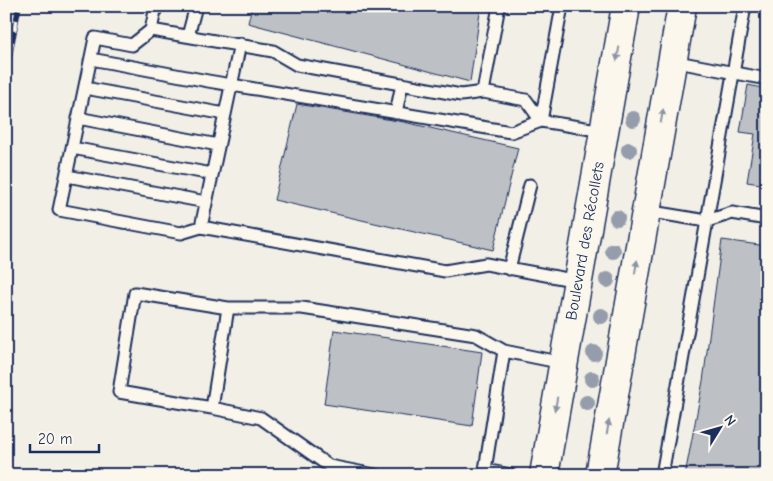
<svg xmlns="http://www.w3.org/2000/svg" width="773" height="481" viewBox="0 0 773 481" font-family="'Comic Neue',sans-serif">
	<style>
		.building { fill: #bdc0c4; stroke: #1b2f5e }
		.lines { fill: none; stroke-linecap: round; stroke-linejoin: round }
		.service-casing { stroke: #1b2f5e; stroke-width: 15 }
		.secondary-casing { stroke: #1b2f5e; stroke-width: 31 }
		.service { stroke: #fbf7ec; stroke-width: 11 }
		.secondary { stroke: #fbf7ec; stroke-width: 28 }
		.rail-casing { stroke: #1b2f5e; stroke-width: 5.5 }
		.rail { stroke: #fbf7ec; stroke-width: 4; stroke-dasharray: 11; stroke-linecap: butt }
		.tree { fill: #959cab }
		.oneway { fill: #8b93a5 }
		.labels { text-anchor: middle; dominant-baseline: central; stroke-width: 5; stroke-linejoin: round; paint-order: stroke }
		.street-label { font-size: 16px; fill: #1b2f5e; stroke: #fbf7ec }
	</style>
	<rect width="100%" height="100%" fill="#f2efe6"/>
	<filter id="ink" filterUnits="userSpaceOnUse"><feTurbulence type="fractalNoise" baseFrequency=".02" numOctaves="2"/><feDisplacementMap in="SourceGraphic" scale="10" xChannelSelector="R" yChannelSelector="G"/><feConvolveMatrix kernelMatrix="1 2 1 2 8 2 1 2 1" color-interpolation-filters="sRGB"/></filter>
	<g filter="url(#ink)">
		<path class="building" d="M252,6H481L470,82L248,23Z
			M748,85L767,89V185L747,182L755,134L740,132Z
			M297,104L404,122L518,148L493,250L274,200Z
			M722,240L767,246V475H685L703,381Z
			M334,330L482,352L472,426L324,404Z"/>
		<g class="lines">
			<g class="service-casing">
				<path id="service" d="M562,6L541,121L604,131
					M151,30L156,6
					M188,36L196,6
					M240,44L201,227L445,271L486,264L578,281
					M91,59L208,81L511,132L541,121L526,100L483,92L499,6
					M672,61L767,79
					M85,88L225,114
					M396,113L402,84
					M78,118L218,145
					M72,148L212,174
					M67,176L206,202
					M646,211L707,221L732,213L767,219
					M201,227L181,233L59,210L95,38L132,45L151,30L273,51L297,65L461,95L483,92
					M509,269L530,185
					M212,408L119,392L135,293L228,308
					M375,475L329,466L261,418L212,408L228,308H302L476,335L504,351
					M511,475L485,470L504,351L563,363
					M662,475L745,6"/>
			</g>
			<g class="secondary-casing">
				<path id="secondary" d="M544,475L626,6
					M600,475L682,6"/>
			</g>
			<use href="#service" class="service"/>
			<use href="#secondary" class="secondary"/>
			<g class="rail-casing">
				<path id="rail" d="M6,74L19,6"/>
			</g>
			<use href="#rail" class="rail"/>
		</g>
		<g class="tree">
			<circle cx="633" cy="119" r="8"/>
			<circle cx="629" cy="150" r="8"/>
			<circle cx="617" cy="218" r="8"/>
			<circle cx="613" cy="251" r="8"/>
			<circle cx="607" cy="280" r="8"/>
			<circle cx="601" cy="316" r="8"/>
			<circle cx="594" cy="353" r="8"/>
			<circle cx="592" cy="379" r="8"/>
			<circle cx="587" cy="403" r="8"/>
		</g>
		<defs><path id="oneway-solid" d="M-6-.8H1V-3.2L6.5 0L1 3.2V.8H-6Z" transform="scale(1.25)"/></defs>
		<g class="oneway">
			<use href="#oneway-solid" transform="translate(618 54) rotate(100)"/>
			<use href="#oneway-solid" transform="translate(662 116) rotate(-80)"/>
			<use href="#oneway-solid" transform="translate(636 267) rotate(-80)"/>
			<use href="#oneway-solid" transform="translate(556 404) rotate(100)"/>
			<use href="#oneway-solid" transform="translate(608 427) rotate(-80)"/>
		</g>
	</g>
	<g class="labels">
		<g class="street-label">
			<text transform="translate(585 241) rotate(-80)">Boulevard des Récollets</text>
		</g>
	</g>
	<rect width="773" height="481" fill="none" stroke="#fbf7ec" stroke-width="25"/>
	<rect x="12" y="12" width="748" height="456" fill="none" stroke="#1b2f5e" stroke-width="2" filter="url(#ink)"/>
	<g transform="translate(720 428) rotate(53)" stroke="#fbf7ec" stroke-width="4" paint-order="stroke">
	<path d="M0-4L9 19L0 12L-9 19Z" fill="#1b2f5e"/>
	<text y="-8" font-size="14" font-weight="bold" text-anchor="middle" fill="#1b2f5e">N</text>
	</g>
	<path d="M30 444v8h69v-8" fill="none" stroke="#1b2f5e" stroke-width="2.5"/>
	<text x="38" y="444" font-size="15" fill="#1b2f5e" stroke="#fbf7ec" stroke-width="4" paint-order="stroke">20 m</text>
</svg>
